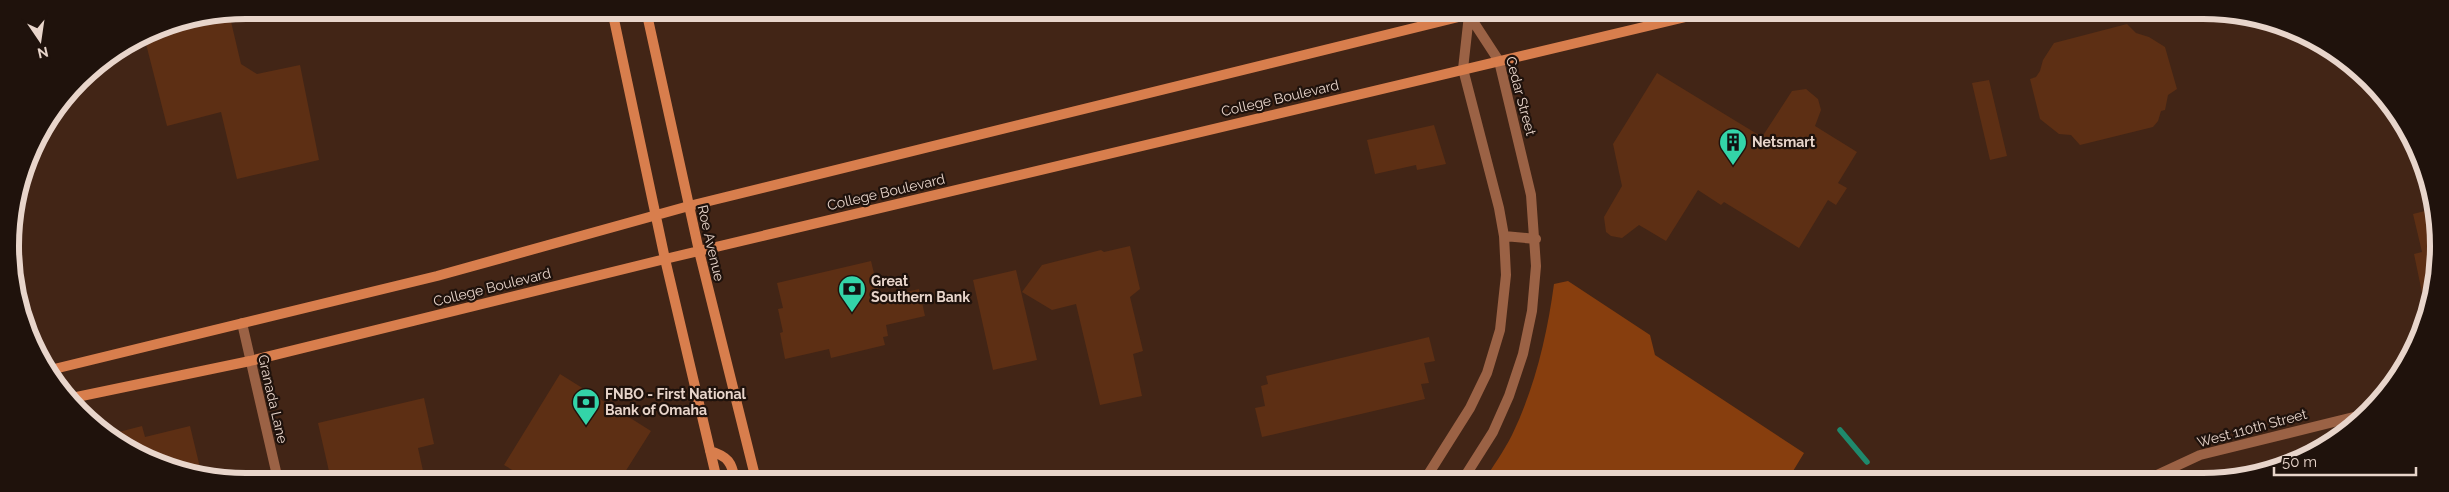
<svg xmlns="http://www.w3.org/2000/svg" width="2449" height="492" viewBox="0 0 2449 492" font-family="Raleway,sans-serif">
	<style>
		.green { fill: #873e0e }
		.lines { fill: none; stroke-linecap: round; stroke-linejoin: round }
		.stream { stroke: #1f896c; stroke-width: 5.5 }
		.building { fill: #5d2f14 }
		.minor { stroke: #9b6245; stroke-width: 10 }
		.secondary { stroke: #d87e4d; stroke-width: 10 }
		.labels { text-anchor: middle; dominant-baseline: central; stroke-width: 4.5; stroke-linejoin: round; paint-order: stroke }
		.street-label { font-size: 14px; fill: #e8d5cb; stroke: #1f120c }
		.poi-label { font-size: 14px; font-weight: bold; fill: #e8d5cb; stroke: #1f120c; text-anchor: start }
		.rim { fill: none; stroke: #e8d5cb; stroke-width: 6 }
	</style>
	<rect width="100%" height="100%" fill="#422516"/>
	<path class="green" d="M1568,281L1650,335L1655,355L1804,453L1787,481H1484C1493,466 1504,451 1512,435C1535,387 1547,336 1554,284Z"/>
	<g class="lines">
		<path class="stream" d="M1840,430L1867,462"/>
	</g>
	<path class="building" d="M229,13L241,64L257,74L300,65L319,160L237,179L221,112L167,126L144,36L151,31Z
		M2127,24L2136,33L2149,37L2165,47L2177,89L2168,95L2165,110L2161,111L2158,121L2153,127L2080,145L2071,135L2059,134L2040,119L2030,79L2036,77L2040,71L2043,60L2054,43Z
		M1657,73L1762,137L1792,91L1806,89L1818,99L1821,110L1815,126L1857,152L1838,183L1847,188L1836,205L1828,200L1799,248L1724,202L1721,205L1698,190L1666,241L1639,225L1622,238L1611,236L1606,232L1604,217L1622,186L1613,144Z
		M1989,80L2007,156L1990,160L1972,83Z
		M1434,125L1446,164L1417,170L1416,165L1375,174L1367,140Z
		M2433,209L2437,277L2426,312L2414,254L2422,252L2413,214Z
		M1130,246L1140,289L1130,297L1143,351L1133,354L1142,396L1100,405L1076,304L1052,310L1022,292L1042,265L1101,250L1104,252Z
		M871,261L880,298L919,289L925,316L886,325L888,336L883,337L885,345L831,358L829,349L785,359L780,333L783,332L778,309L783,308L777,283Z
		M1016,270L1037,360L993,370L973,280Z
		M1429,337L1435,361L1424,363L1429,383L1421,384L1425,399L1262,437L1255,408L1265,406L1261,386L1268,384L1266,376Z
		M560,374L651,431L620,480H529L504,465Z
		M424,398L434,444L418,448L425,480H331L318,423Z
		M142,426L145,437L190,426L202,476L141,458L111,434Z"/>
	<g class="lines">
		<path class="minor" d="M1504,236L1536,239
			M242,323L278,480
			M2231,479L2295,463
			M1424,481L1470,408L1487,373L1500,330L1506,275L1504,236L1499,208L1463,69L1469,15
			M1462,481L1493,432L1509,396L1523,354L1532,311L1536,266L1531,195L1499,61L1469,15
			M2144,481L2200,455L2370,413"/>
		<path class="secondary" d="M612,10L665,259L717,480
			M646,10L699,251L756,480
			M50,370L437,276L689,206L1483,11
			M67,399L250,361L665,259L1711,11
			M710,451C728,456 732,463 735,480"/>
	</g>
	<defs>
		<g id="building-pin" transform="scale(1.4375)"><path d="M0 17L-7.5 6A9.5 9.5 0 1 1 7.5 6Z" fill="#33d4a8" stroke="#1f120c"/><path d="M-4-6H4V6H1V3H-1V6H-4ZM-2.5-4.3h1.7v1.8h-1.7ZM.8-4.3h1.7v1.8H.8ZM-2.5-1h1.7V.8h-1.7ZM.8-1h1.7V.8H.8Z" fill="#111"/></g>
		<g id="bank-pin" transform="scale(1.4375)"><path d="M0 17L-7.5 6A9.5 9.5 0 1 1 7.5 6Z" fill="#33d4a8" stroke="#1f120c"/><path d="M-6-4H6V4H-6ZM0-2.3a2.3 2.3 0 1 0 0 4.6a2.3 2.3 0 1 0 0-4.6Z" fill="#111"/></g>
	</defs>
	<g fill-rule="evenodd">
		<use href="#building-pin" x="1733" y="142"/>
		<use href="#bank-pin" x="852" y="289"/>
		<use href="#bank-pin" x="586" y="402"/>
	</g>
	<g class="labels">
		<g class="street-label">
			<text transform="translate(1521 96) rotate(75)">Cedar Street</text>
			<text transform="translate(1280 98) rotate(-13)">College Boulevard</text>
			<text transform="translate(886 192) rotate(-13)">College Boulevard</text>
			<text transform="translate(711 243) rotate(77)">Roe Avenue</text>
			<text transform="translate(492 287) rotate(-14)">College Boulevard</text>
			<text transform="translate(273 399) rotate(77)">Granada Lane</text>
			<text transform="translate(2252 428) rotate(-15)">West 110th Street</text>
		</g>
		<g class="poi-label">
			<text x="1752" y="142">Netsmart</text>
			<text x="871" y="281">Great<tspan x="871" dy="16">Southern Bank</tspan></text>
			<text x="605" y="394">FNBO - First National<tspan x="605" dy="16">Bank of Omaha</tspan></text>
		</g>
	</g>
	<path d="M0 0H2449V492H0ZM246 19H2203A227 227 0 0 1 2430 246V246A227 227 0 0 1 2203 473H246A227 227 0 0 1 19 246V246A227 227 0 0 1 246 19Z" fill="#1f120c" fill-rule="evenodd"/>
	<path class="rim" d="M246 19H2203A227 227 0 0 1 2430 246V246A227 227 0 0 1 2203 473H246A227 227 0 0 1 19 246V246A227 227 0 0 1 246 19Z"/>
	<g transform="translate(40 40) rotate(167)" stroke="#1f120c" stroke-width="4" paint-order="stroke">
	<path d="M0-4L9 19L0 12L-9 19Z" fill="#e8d5cb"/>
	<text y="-8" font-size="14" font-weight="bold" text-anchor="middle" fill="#e8d5cb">N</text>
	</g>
	<path d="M2274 467v8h142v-8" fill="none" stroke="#e8d5cb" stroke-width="2.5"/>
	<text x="2282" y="467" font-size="15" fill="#e8d5cb" stroke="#1f120c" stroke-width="4" paint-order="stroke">50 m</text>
</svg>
